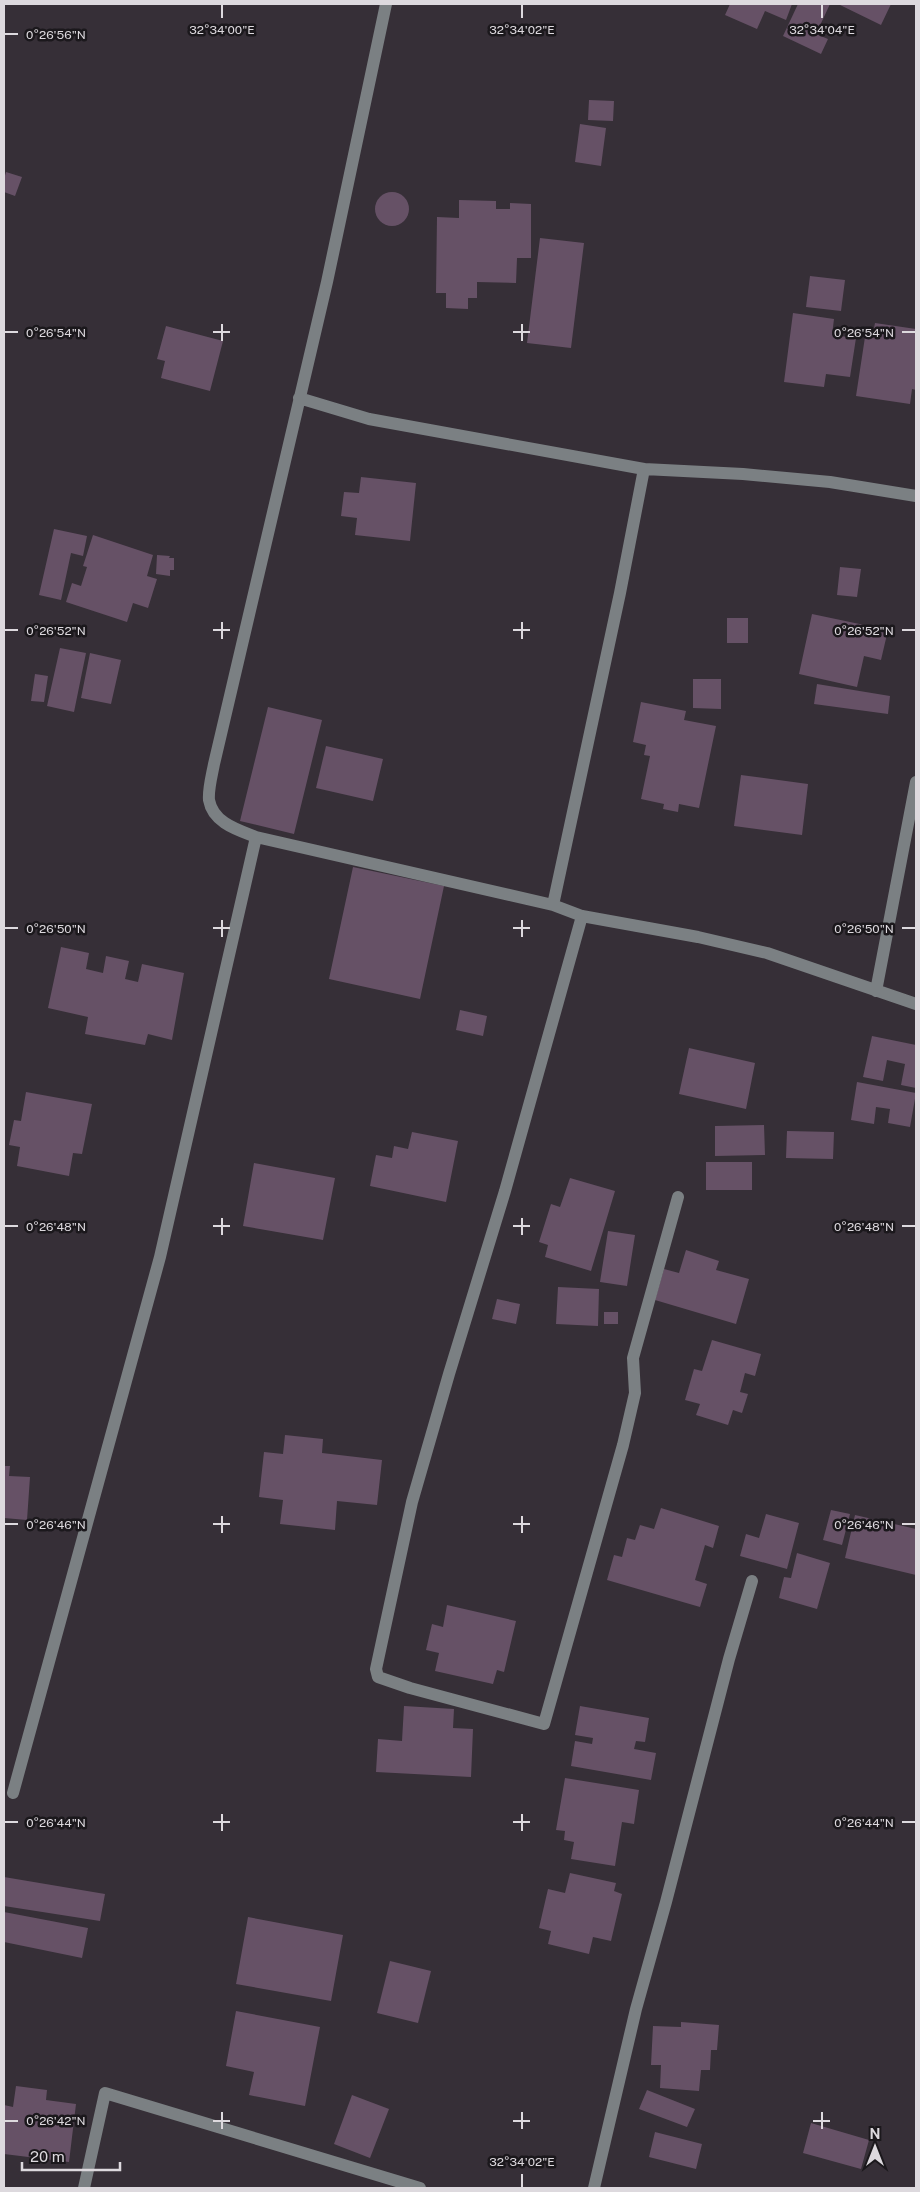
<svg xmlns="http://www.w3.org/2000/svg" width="920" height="2192" viewBox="0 0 920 2192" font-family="'Public Sans',sans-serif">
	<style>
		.building { fill: #665166 }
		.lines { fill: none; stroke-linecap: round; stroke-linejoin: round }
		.minor { stroke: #7b8083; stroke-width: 12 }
		.ticks { fill: none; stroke: #ddd9de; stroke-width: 2 }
		.ticks-label { font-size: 12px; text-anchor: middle; fill: #ddd9de; stroke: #1b181c; stroke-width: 5; stroke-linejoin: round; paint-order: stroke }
	</style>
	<rect width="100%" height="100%" fill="#362f37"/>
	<path class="building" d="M730,4H792L786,20L765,11L757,29L725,15Z
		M798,4H830L816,34L828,39L821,54L783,36Z
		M838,4H891L881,25Z
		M589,100L614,101L613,121L588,120Z
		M580,124L606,128L601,166L575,162Z
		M6,172L22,177L15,196L4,192V179Z
		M375 209a17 17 0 1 1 34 0a17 17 0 1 1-34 0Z
		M459,200L496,201V209H510V203L531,204V258H517L516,283L477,282V298H468V309L446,308V293H436L437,217L459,218Z
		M540,238L584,243L571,348L527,343Z
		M810,276L845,280L841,311L806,307Z
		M793,313L834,319L832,335L856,338L850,377L826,374L824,387L784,382Z
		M875,323L916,329V390L912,389L910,404L856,396L865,337L872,338Z
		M166,326L223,341L210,391L161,378L165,361L157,359Z
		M361,477L416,483L410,541L355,535L357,518L341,516L344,492L359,493Z
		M54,529L87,536L83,556L71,553L61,600L39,595Z
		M93,535L153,555L147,576L157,579L148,608L133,603L127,622L66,602L72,583L81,586L87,567L83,566Z
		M157,555L170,556L169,558H174V570H170V576L156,574Z
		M840,567L861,569L857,597L837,595Z
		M812,614L888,630L881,660L864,656L857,687L799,674Z
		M727,618H748V643H727Z
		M60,648L86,653L74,712L47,706Z
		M90,653L121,660L111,704L81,698Z
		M35,674L48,676L44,702L31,701Z
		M693,679H721V709L693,708Z
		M817,684L890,696L888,714L814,704Z
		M641,702L686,711L684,720L716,726L699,808L679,804L678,812L663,809L664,804L641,799L650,756L644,755L646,745L633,742Z
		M268,707L322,720L294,834L240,821Z
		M326,746L383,759L373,801L316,788Z
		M741,775L808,784L802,835L734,826Z
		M353,867L444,886L420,999L329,979Z
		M61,947L89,953L86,969L103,973L106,956L129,961L125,979L138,982L142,964L184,973L172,1040L148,1034L145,1045L85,1034L88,1017L48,1008Z
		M460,1010L487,1016L483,1036L456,1030Z
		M872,1036L916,1045V1088L901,1085L905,1064L887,1060L883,1081L863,1077Z
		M689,1048L755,1063L746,1109L679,1094Z
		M857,1082L916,1093L910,1127L888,1123L890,1109L876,1107L874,1124L851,1120Z
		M26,1092L92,1104L82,1154L73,1153L69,1176L17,1166L20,1147L9,1145L14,1120L21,1121Z
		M764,1125L765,1155L715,1156V1126Z
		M787,1131L834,1132L833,1159L786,1158Z
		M412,1132L458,1141L446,1202L370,1186L376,1155L392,1158L394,1146L408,1149Z
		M706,1162H752V1190H706Z
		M254,1163L335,1178L323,1240L243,1226Z
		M570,1178L615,1191L591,1271L545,1257L548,1245L539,1242L551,1204L560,1207Z
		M608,1231L635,1235L627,1286L600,1282Z
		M686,1250L719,1261L716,1270L749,1279L736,1324L655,1300L664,1269L679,1273Z
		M558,1287L599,1289L598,1326L556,1324Z
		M497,1299L520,1304L516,1324L492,1319Z
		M604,1312H618V1324H604Z
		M712,1340L761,1354L755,1376L745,1373L740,1392L748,1394L742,1413L733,1410L728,1425L696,1415L700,1404L685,1400L694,1369L702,1371Z
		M285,1435L323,1439L322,1453L382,1460L377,1505L337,1501L335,1530L280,1524L283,1500L259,1497L264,1452L283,1454Z
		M4,1466H10L9,1476L30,1477L27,1520L4,1518Z
		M661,1508L719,1526L713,1548L705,1545L695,1580L707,1584L700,1607L607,1580L614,1555L622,1557L627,1538L635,1540L640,1525L654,1529Z
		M831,1510L850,1514L842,1545L823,1540Z
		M766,1514L799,1523L787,1569L740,1556L746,1534L759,1538Z
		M855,1515L916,1529V1575L845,1558Z
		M797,1553L830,1563L817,1609L779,1598L784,1577L791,1578Z
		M447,1605L516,1621L504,1672L497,1670L493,1684L435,1671L439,1653L426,1650L432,1624L443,1627Z
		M404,1706L454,1709L453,1728L473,1729L471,1777L376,1772L378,1739L402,1741Z
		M580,1706L649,1718L645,1742L636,1741L634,1749L656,1753L651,1780L571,1766L575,1741L592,1744L593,1738L575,1735Z
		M565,1778L639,1790L634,1824L622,1822L615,1866L571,1859L574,1842L564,1840L565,1831L556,1830Z
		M570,1873L616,1883L614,1891L622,1894L611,1941L593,1937L589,1954L548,1944L551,1931L539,1928L548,1889L565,1893Z
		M4,1877L105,1894L100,1921L4,1906Z
		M4,1912L88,1928L82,1958L4,1942Z
		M248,1917L343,1935L331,2001L236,1984Z
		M390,1961L431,1971L418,2023L377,2013Z
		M236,2011L320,2027L305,2106L249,2095L254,2072L226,2066Z
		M681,2022L719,2025L717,2050H711L710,2070H701L699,2091L660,2088L661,2065H651L653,2026L681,2027Z
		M16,2086L47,2090L46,2100L76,2104L69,2162L4,2154V2105L13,2107Z
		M647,2090L695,2109L687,2127L639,2109Z
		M352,2095L389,2109L370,2158L334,2144Z
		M811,2123L869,2140L861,2169L803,2153Z
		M655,2132L702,2144L696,2169L649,2157Z"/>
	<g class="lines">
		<path class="minor" d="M299,398L369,419L644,469L743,474L830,482L916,496
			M256,837L553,905L582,916L698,937L767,953L916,1004
			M553,905L620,593L644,469
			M582,916L505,1191L449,1374L412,1502L376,1669L378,1677L410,1688L544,1724L623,1445L635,1393L633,1358L678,1197
			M876,991L916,782
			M13,1793L160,1257L256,837C238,830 213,823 209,800C208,789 212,775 214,764L327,282L386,4
			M84,2188L105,2093L420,2188
			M594,2188L636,2009L666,1902L729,1659L752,1581"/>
	</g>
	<path class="ticks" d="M222,5V18M522,5V18M822,5V18M5,34H18M222,324V341M522,324V341M5,332H18M213,332H230M513,332H530M902,332H915M222,622V639M522,622V639M5,630H18M213,630H230M513,630H530M902,630H915M222,920V937M522,920V937M5,928H18M213,928H230M513,928H530M902,928H915M222,1218V1235M522,1218V1235M5,1226H18M213,1226H230M513,1226H530M902,1226H915M222,1516V1533M522,1516V1533M5,1524H18M213,1524H230M513,1524H530M902,1524H915M222,1814V1831M522,1814V1831M5,1822H18M213,1822H230M513,1822H530M902,1822H915M222,2112V2129M522,2112V2129M822,2112V2129M5,2121H18M213,2121H230M513,2121H530M813,2121H830M522,2174V2187"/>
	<g class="ticks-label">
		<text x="222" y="34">32°34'00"E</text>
		<text x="522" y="34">32°34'02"E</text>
		<text x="822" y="34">32°34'04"E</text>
		<text x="56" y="39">0°26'56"N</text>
		<text x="56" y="337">0°26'54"N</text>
		<text x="864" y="337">0°26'54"N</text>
		<text x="56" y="635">0°26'52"N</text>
		<text x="864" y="635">0°26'52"N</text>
		<text x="56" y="933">0°26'50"N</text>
		<text x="864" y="933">0°26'50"N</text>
		<text x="56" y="1231">0°26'48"N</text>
		<text x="864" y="1231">0°26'48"N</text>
		<text x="56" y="1529">0°26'46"N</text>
		<text x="864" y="1529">0°26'46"N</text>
		<text x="56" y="1827">0°26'44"N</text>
		<text x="864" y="1827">0°26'44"N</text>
		<text x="56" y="2125">0°26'42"N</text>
		<text x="522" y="2166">32°34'02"E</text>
	</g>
	<rect width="920" height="2192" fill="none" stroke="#ddd9de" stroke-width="10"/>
	<g transform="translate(875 2147)" stroke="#1b181c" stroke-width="4" paint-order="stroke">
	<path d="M0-4L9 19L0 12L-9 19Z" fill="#ddd9de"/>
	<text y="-8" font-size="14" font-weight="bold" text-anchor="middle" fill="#ddd9de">N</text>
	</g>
	<path d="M22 2162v8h98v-8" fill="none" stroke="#ddd9de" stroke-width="2.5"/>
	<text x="30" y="2162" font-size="15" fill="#ddd9de" stroke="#1b181c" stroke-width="4" paint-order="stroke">20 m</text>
</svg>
